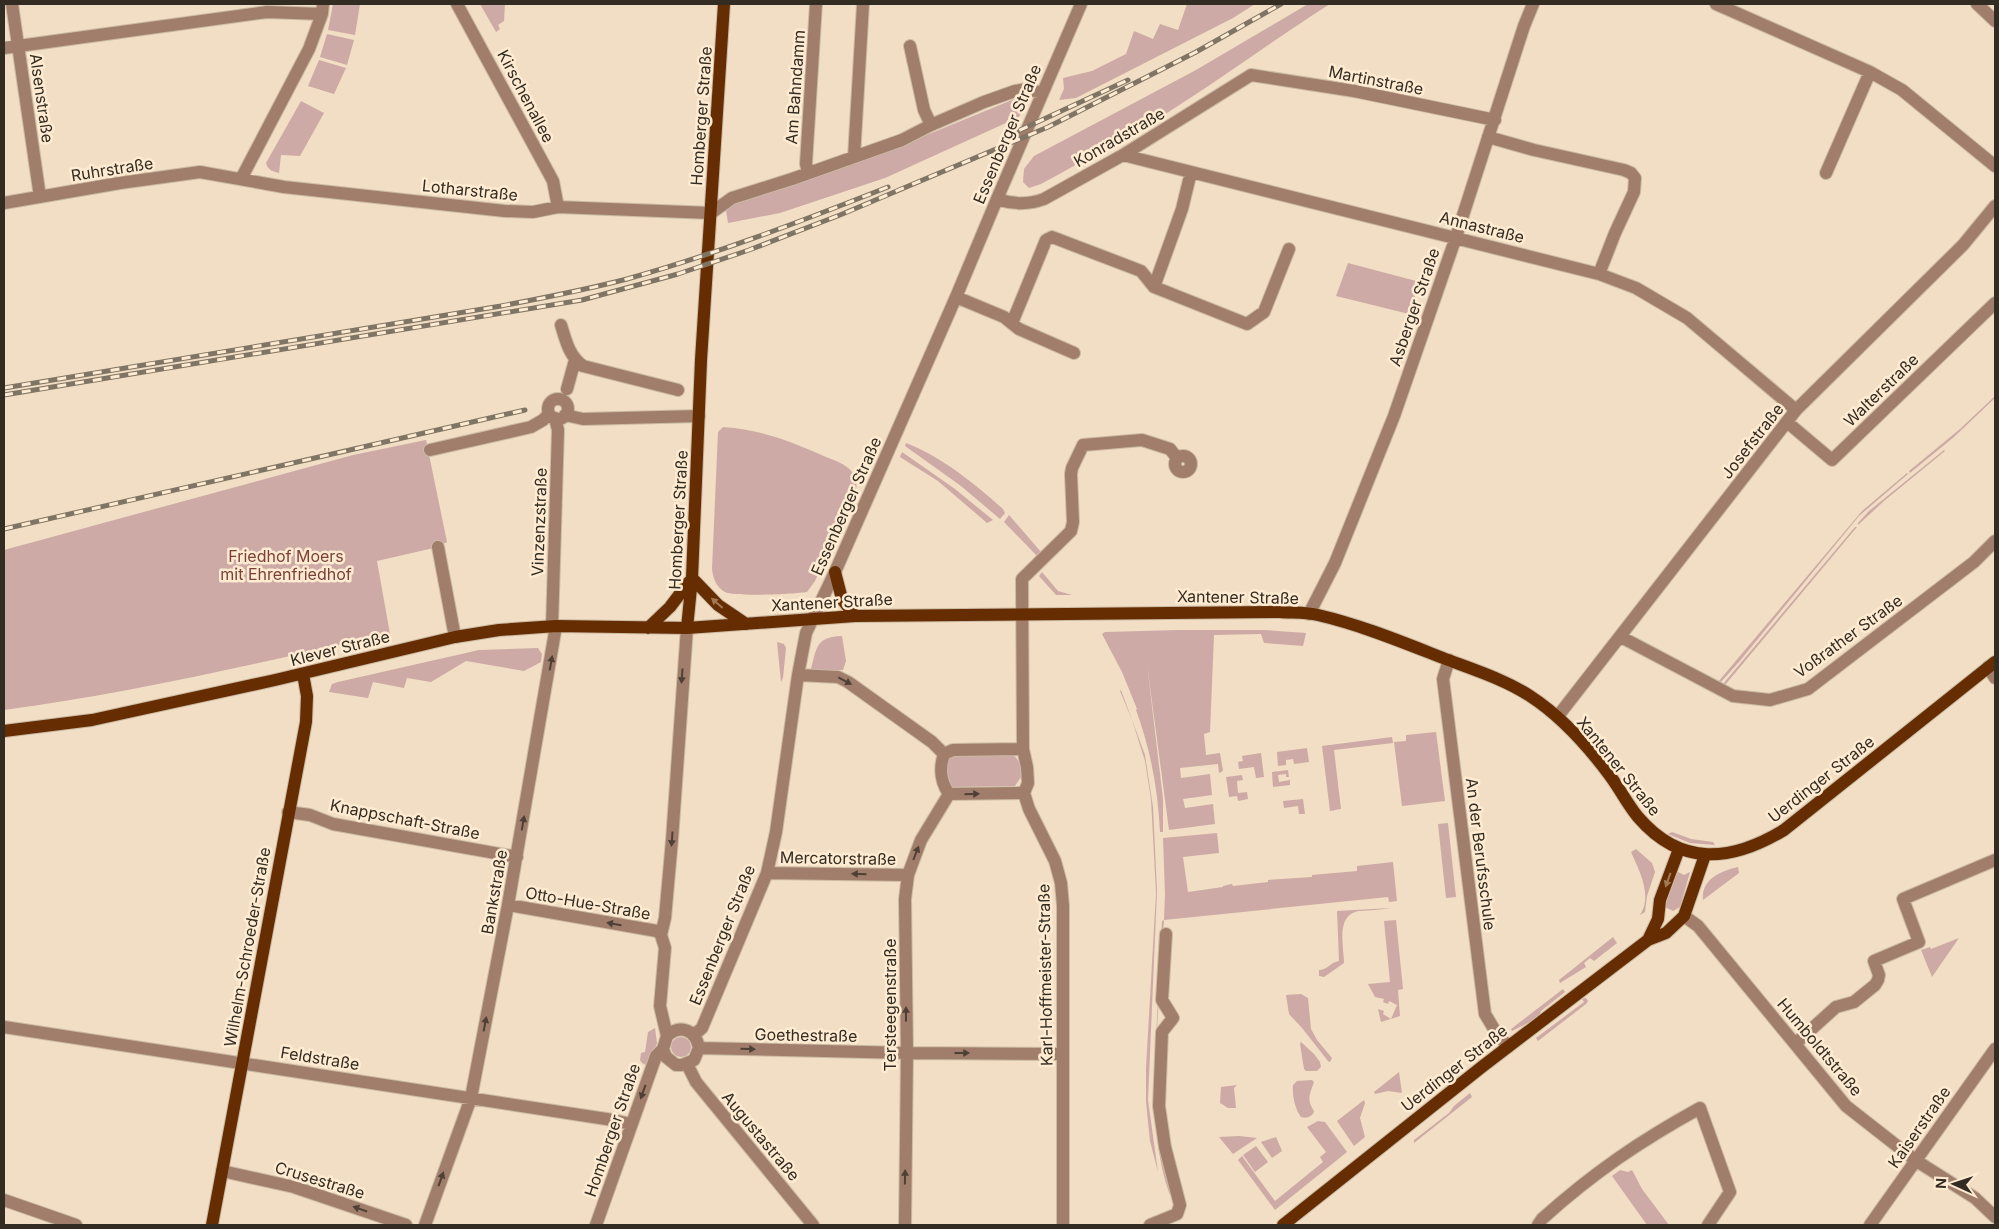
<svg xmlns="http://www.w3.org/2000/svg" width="1999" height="1229" viewBox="0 0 1999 1229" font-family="Inter,sans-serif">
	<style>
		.green { fill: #cdaaa5 }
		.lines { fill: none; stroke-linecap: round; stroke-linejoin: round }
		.minor-casing { stroke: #cbbaa4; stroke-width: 14 }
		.major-casing { stroke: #cbbaa4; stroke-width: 14 }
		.minor { stroke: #a07e6b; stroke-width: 12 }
		.major { stroke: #652d01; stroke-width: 12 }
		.rail-casing { stroke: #807464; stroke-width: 5 }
		.rail { stroke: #feebd1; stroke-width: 3; stroke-dasharray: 9; stroke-linecap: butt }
		.oneway { fill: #a27954 }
		.oneway2 { fill: #4e4034 }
		.labels { text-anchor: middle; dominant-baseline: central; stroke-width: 5; stroke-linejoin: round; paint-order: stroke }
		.street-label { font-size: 16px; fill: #332c22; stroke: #feebd1 }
		.park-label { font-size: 16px; fill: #7b403a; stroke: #feebd1 }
	</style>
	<rect width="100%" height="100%" fill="#f1dec4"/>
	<path class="green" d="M333,4H360L355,35L328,30Z
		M480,4H505L504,21L498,25L500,29L496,32Z
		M1187,4H1255L1233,18L1076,98L1059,100L1064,89L1063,78L1092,71L1126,54L1134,31L1153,39L1160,24L1178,30Z
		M1308,4H1330C1281,35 1235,69 1187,100C1140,131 1090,157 1041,184L1029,188L1023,182L1024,169L1034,156L1196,70Z
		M327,34L354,40L347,65L320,57Z
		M319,60L346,68L334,94L308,86Z
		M1029,93L1019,117L885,178L780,213L728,223L725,204L895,148Z
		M301,101L324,113L300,156L281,155L279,173C273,172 267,169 266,163Z
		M1348,263L1420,282L1409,314L1336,296Z
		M1995,396V398L1954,437L1910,473L1909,471L1960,429Z
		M723,427C763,430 790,441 826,457C836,461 849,465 854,475C859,483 856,490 853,497L815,581L807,592C795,594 734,597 725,592C716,587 713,578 712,569L718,432Z
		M426,440L447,542L438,547L377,561L390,634C261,662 134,693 4,710V550L353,455Z
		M906,443C942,457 974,483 1003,509L1005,513L1000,519L961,486L905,446Z
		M1944,450L1945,451L1884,501L1858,525V523L1869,511Z
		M902,452L955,489L993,520L987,523L938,481L900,457Z
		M1907,473L1908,474L1859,516L1739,662L1720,683L1718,682L1862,511Z
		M1009,515L1041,552L1037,556L1004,522Z
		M1855,527H1857L1725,685L1723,684Z
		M1042,572L1058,591L1072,595H1056L1039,576Z
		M1179,630H1264L1306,633L1303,646L1264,643L1261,634L1214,635L1210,732L1204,734L1206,755L1220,753L1223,771L1219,773L1218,764L1180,768L1181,778L1210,774L1212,795L1183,799L1185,808L1213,804L1215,824L1169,830L1147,664L1163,799V832H1160C1158,790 1151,751 1136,710L1137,709L1122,672L1102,634L1105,632Z
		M842,636L846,661L843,670L812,671L811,669C817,647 816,637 842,636Z
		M777,642L784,644L786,648L783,678L781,682Z
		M538,648L542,654L541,662L524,671L466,661L431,682L407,678L404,688L373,682L368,698L329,692L332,684L338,682L479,650Z
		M1121,690L1145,755L1153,807L1157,891L1148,1100L1158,1172L1150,1141L1146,1102V1068L1156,893L1151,799L1145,761L1132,720L1120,691Z
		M1436,732L1445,801L1402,806L1394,742L1406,741V735Z
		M1392,737L1393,743L1334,750L1341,809L1330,811L1322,746Z
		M1307,748L1309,762L1294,764L1293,759L1286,760V765L1278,766L1277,752Z
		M1261,753L1264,777L1256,778L1254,767L1239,769L1238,762L1243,761L1242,756Z
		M1012,755C1021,759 1020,768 1021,777L1015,786L953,787L947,784L946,761L953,756Z
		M1288,770L1289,777H1286V774L1278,775L1279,782L1290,780V785L1273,787L1272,772Z
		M1242,775L1243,780L1237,781L1238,793L1247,792L1248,799L1238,801L1237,796L1229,797L1226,777Z
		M1303,799L1305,814H1299L1298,806L1284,808L1283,801Z
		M1448,823L1456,897L1446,898L1438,824Z
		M1672,832L1691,839L1713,842L1715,845L1690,843L1668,834Z
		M1217,833L1219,853L1183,857L1188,892L1223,887V886L1232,884L1233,886L1268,882V880L1312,877V875L1357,871V866L1393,862L1397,901L1389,902L1388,897L1164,920L1154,1076L1172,1194L1170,1195C1157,1160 1154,1115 1154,1078L1162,921L1164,920L1165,894L1163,838Z
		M1636,849L1652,863L1655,872L1647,896L1645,912L1640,915C1653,896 1639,870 1631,852Z
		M1738,867L1739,873L1703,900C1701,879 1721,871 1738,867Z
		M1676,871L1684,875L1690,872L1680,907L1673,911L1665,907L1664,898Z
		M1390,908C1380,910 1369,910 1359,911C1335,915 1344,947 1344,963L1324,977L1319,976V970C1327,970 1331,962 1339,961L1337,911Z
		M1396,920L1403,989L1398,990L1400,1016L1381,1022L1378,1009L1384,1011L1383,1014L1391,1019L1397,1005L1389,1001L1388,1004L1383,1002L1384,999L1375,997L1368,984L1390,982L1384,921Z
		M1613,937L1617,943L1594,961L1590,958L1584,963L1586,967L1560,983L1559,980Z
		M1959,938L1932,977L1921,950L1930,947L1931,949Z
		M1563,989L1565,992L1541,1011L1538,1018L1512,1031L1511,1029Z
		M1301,994L1308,998L1311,1029L1317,1040L1332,1058L1330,1062L1328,1061L1302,1028L1289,1014L1286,995Z
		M1586,998L1588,1001L1586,1004L1538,1041L1536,1038L1584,1002L1582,999Z
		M655,1028L657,1043L648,1066L642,1063L640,1060L641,1053L645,1052L648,1032Z
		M671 1047a10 10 0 1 1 20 0a10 10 0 1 1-20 0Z
		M1301,1042L1314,1054L1320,1062L1321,1067L1317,1071H1306L1304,1069L1300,1044Z
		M1399,1072L1402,1093L1388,1091L1375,1094L1374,1092Z
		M1297,1081L1312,1080L1314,1082C1310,1094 1306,1099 1314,1111C1313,1116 1307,1119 1301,1117C1295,1109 1292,1095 1293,1085Z
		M1237,1085L1234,1088L1236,1108H1228L1220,1103L1221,1087Z
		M1470,1093L1472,1097L1414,1143V1140L1449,1113L1454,1106Z
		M1364,1100L1365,1103L1360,1118L1365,1137L1354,1146L1337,1121Z
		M1318,1121L1325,1122L1347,1152L1275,1210L1238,1160L1242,1156L1275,1201L1323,1162L1320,1157L1326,1152L1307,1127Z
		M1239,1136L1257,1138L1233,1154L1219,1137Z
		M1276,1137L1282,1151L1272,1158L1261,1142Z
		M1256,1146L1268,1162L1255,1172L1243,1155Z
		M1620,1170L1628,1172L1632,1170L1642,1189L1669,1225H1647L1612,1176Z"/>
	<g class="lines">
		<g class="minor-casing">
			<path id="minor" d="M12,4L40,197
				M457,4L553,181L558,207
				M1716,4L1870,72L1902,90L1995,166
				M1977,4L1995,21
				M910,46L924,110L931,125
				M4,48L267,12L322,14
				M1488,137L1534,150L1624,170L1631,173L1635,178L1634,192L1615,233L1599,274
				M1123,155L1599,274L1636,288L1687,318L1796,410
				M854,157L863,4
				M808,172L806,164L816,4
				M1191,172L1182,209L1154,287L1247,324L1264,312L1289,249
				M1826,173L1870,72
				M241,179L309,49L322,14L323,4
				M997,199C1012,204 1028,205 1044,199L1123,155L1251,75L1354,91L1495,120
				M4,203L120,183L200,172L284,187L505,211L533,212L558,207L711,213L732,198L792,179L902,140L931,125L984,102L1015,91L1027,89L1042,93
				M956,297L1004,317L1019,329L1074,353
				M1012,323L1046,240L1052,237L1141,271L1154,287
				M561,325C566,341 569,356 583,366L678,390
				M567,389L575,360
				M548 409a10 10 0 1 1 20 0a10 10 0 1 1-20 0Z
				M565,415L583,419L699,416
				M1787,422L1832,460L1995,303
				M430,450L531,427L543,420L549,414
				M1175 464a8 8 0 1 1 16 0a8 8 0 1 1-16 0Z
				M438,547L455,637
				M1309,614L1335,563L1394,416L1456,237L1524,26L1533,4
				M552,627L558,430L555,418
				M1621,637L1733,696L1770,700L1808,689L1974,562L1995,541
				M1449,660L1443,679L1485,1014L1494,1029L1508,1047
				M1988,667L1995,678
				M798,675L838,677L848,682L932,742L944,754
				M1558,716L1796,410L1963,245L1995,206
				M1023,749L953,750L944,754C939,769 940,781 949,794L1024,793
				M288,812L310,815L333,824L517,857
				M767,873L908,875
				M508,905L657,931L661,935
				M1684,916L1698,926L1846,1106L1915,1160L1975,1198L1995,1217
				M4,1027L613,1120L631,1124
				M694,1035L702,1028L767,873L776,832L798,675L806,633L835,572L956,297L997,199L1081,4
				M667,1036C681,1023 696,1031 699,1048L694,1060L682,1065H676L666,1057L663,1049L667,1036L660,1006L665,948L661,935L665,918L672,840L687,628
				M1795,1044L1836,1007L1854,1002L1875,985L1878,980L1879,975L1874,961L1919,942L1903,899L1995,860
				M699,1048L907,1053L1063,1054
				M687,1064L696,1082L813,1225
				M222,1171L294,1187L406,1225
				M4,1200L76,1225
				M425,1225L471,1098L508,905L556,626
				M596,1225L656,1056L663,1049
				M905,1225L907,1053L905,899L908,875L921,840L949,794
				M1063,1225V906L1061,883L1055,861L1029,809L1024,793L1028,783L1027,767L1023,749L1022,579L1071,531L1073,522L1071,474L1072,468L1083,445L1142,440L1170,449L1177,458
				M1150,1225L1177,1214L1180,1205L1165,1147L1159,1106L1162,1032L1173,1018L1162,1000L1166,934
				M1538,1225L1542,1219C1593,1173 1640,1141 1700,1108L1730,1192L1708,1225
				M1870,1225L1995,1049"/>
		</g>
		<g class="major-casing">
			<path id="major" d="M835,572L842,599L855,616
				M692,578L718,605L746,624
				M648,628L670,607L689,582
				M687,628L692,578L701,360L724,4
				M4,731L92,720L275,680L455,637L499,630L556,626L687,628L855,616L1280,612C1292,613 1306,612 1318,615C1361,625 1402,642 1443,658C1472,669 1504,679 1530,696C1561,716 1586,744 1608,773C1619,787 1627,804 1638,817C1681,867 1731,862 1784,830L1995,662
				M1648,940L1658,919L1660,900L1679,849
				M212,1225L306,722L307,696L303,674
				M1283,1225L1483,1066L1648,940L1666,933L1684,916L1705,855"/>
		</g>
		<use href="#minor" class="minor"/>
		<use href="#major" class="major"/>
		<g class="rail-casing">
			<path id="rail" d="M1003,138L1128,80
				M4,388L501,306C543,298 585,290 627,279C716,254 802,221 888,187
				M4,395L582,300L678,274L749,250L840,215L1048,127L1196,52L1281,4
				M4,529L525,410"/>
		</g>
		<use href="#rail" class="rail"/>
	</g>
	<defs><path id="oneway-solid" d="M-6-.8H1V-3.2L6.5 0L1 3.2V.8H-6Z" transform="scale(1.25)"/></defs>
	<g class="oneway">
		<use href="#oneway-solid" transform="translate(717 603) rotate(-139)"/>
		<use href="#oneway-solid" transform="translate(1668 880) rotate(110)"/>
	</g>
	<g class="oneway2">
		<use href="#oneway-solid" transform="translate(551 663) rotate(-80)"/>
		<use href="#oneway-solid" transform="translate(682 676) rotate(94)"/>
		<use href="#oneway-solid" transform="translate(845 681) rotate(28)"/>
		<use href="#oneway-solid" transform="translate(972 794) rotate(-1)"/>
		<use href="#oneway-solid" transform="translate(523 823) rotate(-80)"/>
		<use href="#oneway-solid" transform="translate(672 839) rotate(94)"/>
		<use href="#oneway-solid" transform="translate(916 853) rotate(-69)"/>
		<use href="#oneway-solid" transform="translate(859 874) rotate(-179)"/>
		<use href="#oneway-solid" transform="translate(614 924) rotate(-170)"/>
		<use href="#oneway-solid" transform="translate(906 1014) rotate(-90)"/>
		<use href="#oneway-solid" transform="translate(485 1024) rotate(-79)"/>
		<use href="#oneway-solid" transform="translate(748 1049) rotate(1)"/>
		<use href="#oneway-solid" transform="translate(962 1053)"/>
		<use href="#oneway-solid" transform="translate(643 1092) rotate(110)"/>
		<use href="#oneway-solid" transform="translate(905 1177) rotate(-89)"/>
		<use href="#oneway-solid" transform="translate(441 1179) rotate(-70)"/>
		<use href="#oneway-solid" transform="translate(360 1209) rotate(-161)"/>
	</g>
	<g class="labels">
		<g class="street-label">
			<text transform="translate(1376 80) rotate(11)">Martinstraße</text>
			<text transform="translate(795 87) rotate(-86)">Am Bahndamm</text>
			<text transform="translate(526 96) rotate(62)">Kirschenallee</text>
			<text transform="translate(42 98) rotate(82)">Alsenstraße</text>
			<text transform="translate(701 116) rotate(-86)">Homberger Straße</text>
			<text transform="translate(1007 134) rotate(-67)">Essenberger Straße</text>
			<text transform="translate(1119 137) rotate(-30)">Konradstraße</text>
			<text transform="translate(112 169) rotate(-9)">Ruhrstraße</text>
			<text transform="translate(470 190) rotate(6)">Lotharstraße</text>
			<text transform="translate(1482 227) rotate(14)">Annastraße</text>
			<text transform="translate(1414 307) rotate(-71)">Asberger Straße</text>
			<text transform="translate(1881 390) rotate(-44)">Walterstraße</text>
			<text transform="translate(1752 441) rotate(-52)">Josefstraße</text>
			<text transform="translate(846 506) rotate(-66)">Essenberger Straße</text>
			<text transform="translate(678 520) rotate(-87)">Homberger Straße</text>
			<text transform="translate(539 522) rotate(-88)">Vinzenzstraße</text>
			<text transform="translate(1238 597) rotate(1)">Xantener Straße</text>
			<text transform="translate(832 602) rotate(-3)">Xantener Straße</text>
			<text transform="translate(1848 636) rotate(-36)">Voßrather Straße</text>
			<text transform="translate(340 648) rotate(-14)">Klever Straße</text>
			<text transform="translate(1619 766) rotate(51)">Xantener Straße</text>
			<text transform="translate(1821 779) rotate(-38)">Uerdinger Straße</text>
			<text transform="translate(405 819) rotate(11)">Knappschaft-Straße</text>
			<text transform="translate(1481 854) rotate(83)">An der Berufsschule</text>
			<text transform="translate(838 858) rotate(1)">Mercatorstraße</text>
			<text transform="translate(494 892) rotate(-80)">Bankstraße</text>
			<text transform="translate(588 903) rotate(10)">Otto-Hue-Straße</text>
			<text transform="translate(722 935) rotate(-68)">Essenberger Straße</text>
			<text transform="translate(247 947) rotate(-80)">Wilhelm-Schroeder-Straße</text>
			<text transform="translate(1045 975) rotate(-91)">Karl-Hoffmeister-Straße</text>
			<text transform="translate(890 1005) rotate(-90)">Tersteegenstraße</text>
			<text transform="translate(806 1035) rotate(1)">Goethestraße</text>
			<text transform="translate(1820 1047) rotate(50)">Humboldtstraße</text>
			<text transform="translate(320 1058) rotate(9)">Feldstraße</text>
			<text transform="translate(1454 1068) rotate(-38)">Uerdinger Straße</text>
			<text transform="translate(1919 1127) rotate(-55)">Kaiserstraße</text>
			<text transform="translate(612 1130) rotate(-71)">Homberger Straße</text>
			<text transform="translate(761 1136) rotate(50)">Augustastraße</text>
			<text transform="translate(320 1180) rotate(17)">Crusestraße</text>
		</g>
		<g class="park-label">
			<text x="286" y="556">Friedhof Moers<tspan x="286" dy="18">mit Ehrenfriedhof</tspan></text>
		</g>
	</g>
	<rect width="1999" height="1229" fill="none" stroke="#332c22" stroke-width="10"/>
	<g transform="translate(1954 1184) rotate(273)" stroke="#feebd1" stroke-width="4" paint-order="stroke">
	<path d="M0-4L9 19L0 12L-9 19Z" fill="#332c22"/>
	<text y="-8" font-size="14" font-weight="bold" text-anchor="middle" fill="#332c22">N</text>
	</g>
</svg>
